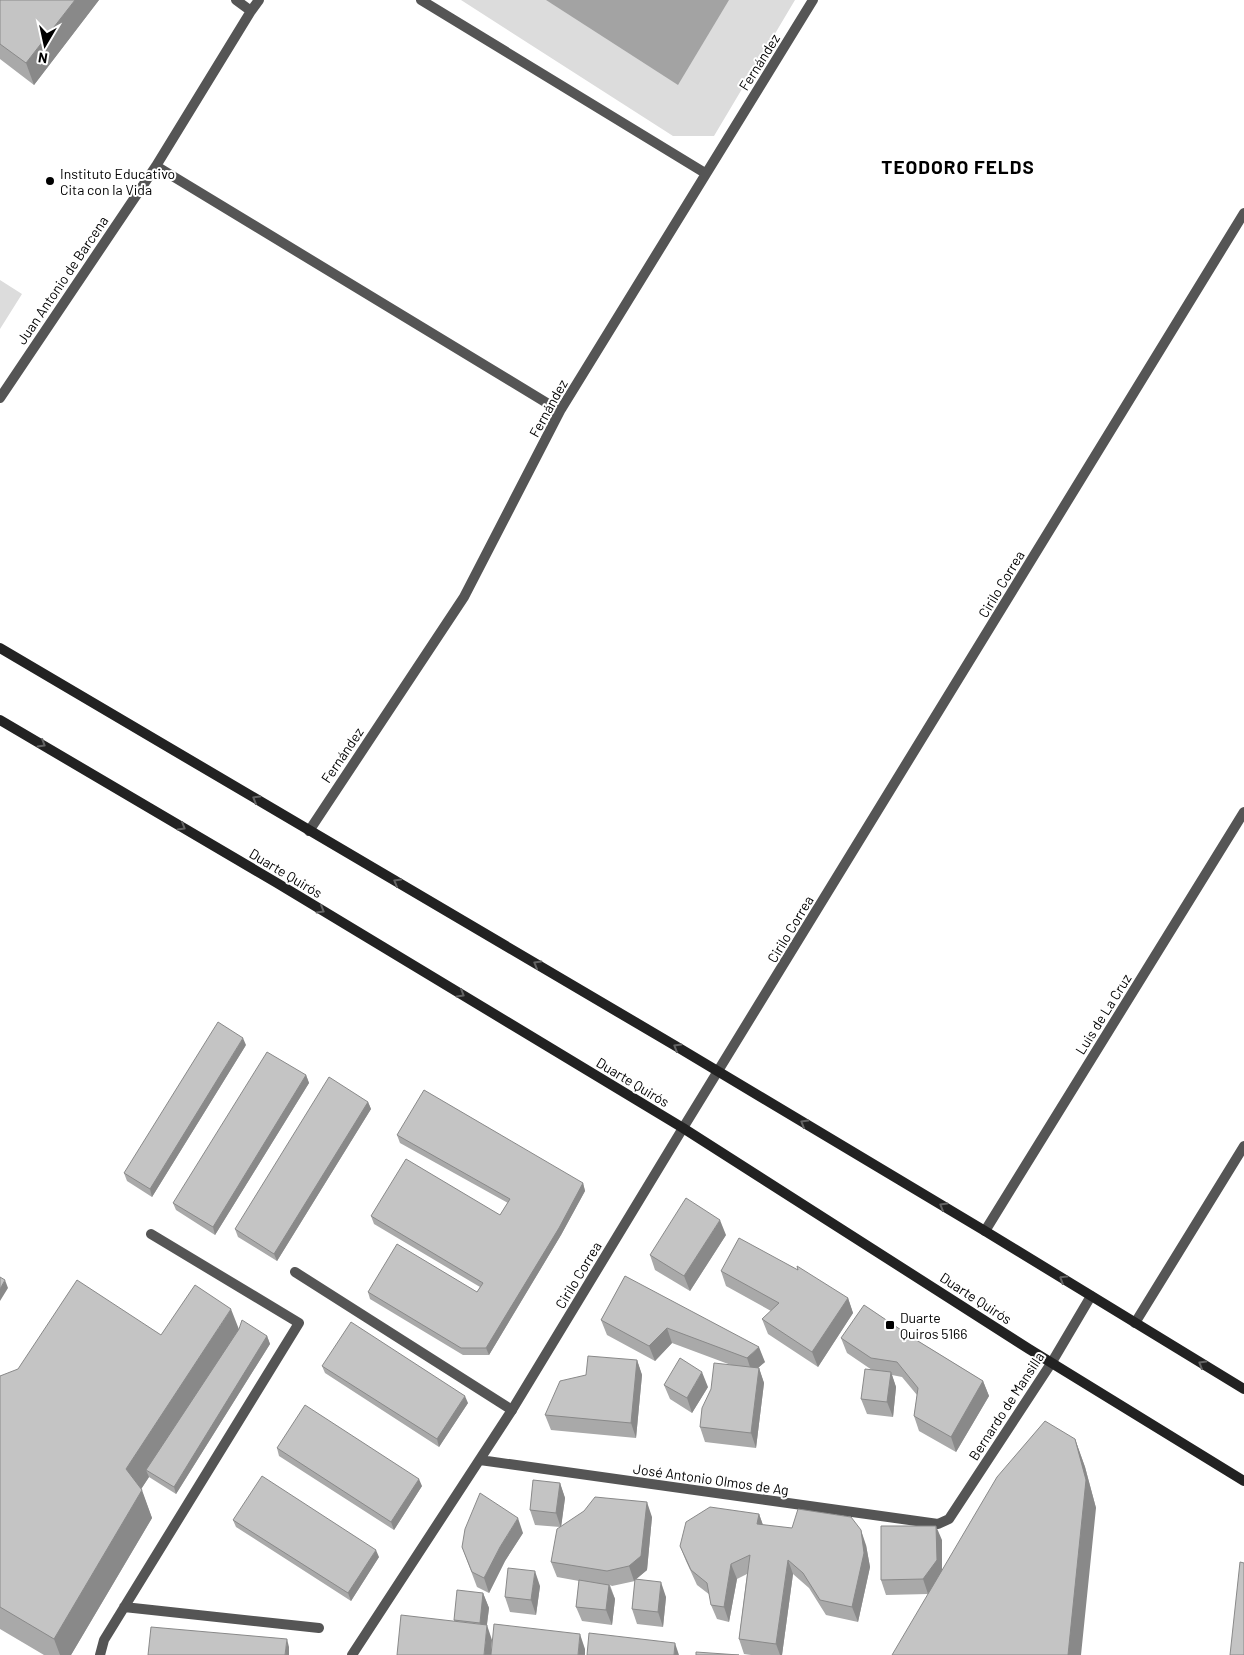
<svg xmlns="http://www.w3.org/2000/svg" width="1244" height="1655" viewBox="0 0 1244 1655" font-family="Barlow,sans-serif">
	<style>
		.green { fill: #dcdcdc }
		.water { fill: #a3a3a3 }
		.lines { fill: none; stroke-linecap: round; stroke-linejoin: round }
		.service { stroke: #555; stroke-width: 10 }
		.minor { stroke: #555; stroke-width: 10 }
		.secondary { stroke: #222; stroke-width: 10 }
		.wall { fill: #a9a9a9 }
		.shaded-wall { fill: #898989 }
		.building { fill: #c4c4c4; stroke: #898989 }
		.oneway { stroke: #646464 }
		.poi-dot { fill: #000; stroke: #fff; stroke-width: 2 }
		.labels { text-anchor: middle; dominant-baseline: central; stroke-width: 4; stroke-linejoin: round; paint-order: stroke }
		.street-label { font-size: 14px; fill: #000; stroke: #fff }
		.poi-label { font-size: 14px; fill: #000; stroke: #fff; text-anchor: start }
		.district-label { font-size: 19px; font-weight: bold; letter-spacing: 1px; fill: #000; stroke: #fff }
	</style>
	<rect width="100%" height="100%" fill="#fff"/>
	<path class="green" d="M461,0H795L714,136H673Z
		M0,280L22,294L0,329Z"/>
	<path class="water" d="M546,0H729L678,85Z"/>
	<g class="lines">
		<path class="service" d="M295,1272L512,1410
			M124,1607L319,1628
			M100,1655L104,1640L299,1323L151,1234"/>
		<path class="minor" d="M236,0L251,11
			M421,0L705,173
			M156,166L560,411
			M0,398L156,166L251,11L259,0
			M309,831L464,597L560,411L813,0
			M985,1231L1244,812
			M1135,1323L1244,1146
			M480,1460L938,1524L949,1519L1052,1362L1091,1296
			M352,1655L512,1410L683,1128L1244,213"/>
		<path class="secondary" d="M0,648L674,1045L985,1231L1244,1389
			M0,720L277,883L683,1128L1029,1349L1244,1481"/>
	</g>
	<path class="wall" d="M0,0H99L34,85L0,59Z
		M246,1045L152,1197L127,1181L124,1173Z
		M306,1075L309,1083L215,1235L176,1210L173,1203Z
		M368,1102L371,1109L277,1261L238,1237L235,1229Z
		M397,1135L583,1183L585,1191L561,1235L489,1355H463L370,1299L368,1292H477L480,1287L374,1224L371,1216L500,1215L508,1203L400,1143Z
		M726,1235L690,1291L655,1270L650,1255Z
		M721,1271L848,1298L853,1313L818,1367L768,1334L762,1319L771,1311L726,1286Z
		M625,1276L765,1362L758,1368H759L764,1383L756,1448L705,1442L700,1427L731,1365L672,1343L655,1361L607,1335L601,1320Z
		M239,1329L267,1336L270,1344L176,1494L149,1477L141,1489L152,1518L71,1655H44L0,1629V1376L161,1335Z
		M841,1338H913L983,1381L989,1396L956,1452L919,1431L914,1416L917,1395L902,1377L892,1375L896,1387L893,1417L867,1414L861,1399L872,1370L847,1353Z
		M637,1360L642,1375L636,1438L551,1430L545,1415L586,1375Z
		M322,1366L468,1403L439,1447L325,1373Z
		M664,1385L708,1387L692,1413L670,1399Z
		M1075,1439L1085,1467L1096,1508L928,1594L886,1595L881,1580L942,1540V1570Z
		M277,1448L422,1486L394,1530L279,1456Z
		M560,1483L565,1498L561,1526L652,1517L647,1570L636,1579L666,1597L663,1627L637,1624L632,1609L635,1581L612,1586L610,1585L615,1599L612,1625L582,1621L576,1607L579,1581L557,1577L551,1562L560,1527L535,1525L530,1510Z
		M759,1514L763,1525L866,1545L870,1567L858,1622L826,1615L809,1588L793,1574L782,1655H751L744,1654L739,1639L747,1574L737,1579L729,1622L717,1619L711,1605L710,1595L697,1585L686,1561L680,1546Z
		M233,1520L379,1557L351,1601L236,1527Z
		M523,1533L505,1561L489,1593L477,1587L462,1547Z
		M540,1586L536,1615L510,1612L505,1597Z
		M483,1593L489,1608L487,1625L454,1621V1620Z"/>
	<path class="shaded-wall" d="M75,0H99L34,85L26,63Z
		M243,1038L246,1045L152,1197L150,1189Z
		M306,1075L309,1083L215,1235L213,1227Z
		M368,1102L371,1109L277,1261L274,1254Z
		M583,1183L585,1191L561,1235L489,1355L486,1348Z
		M720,1220L726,1235L690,1291L684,1276Z
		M5,1280L8,1288L0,1301V1289Z
		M848,1298L853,1313L818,1367L812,1352Z
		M231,1309L242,1337L146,1470L149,1477L136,1497L126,1469Z
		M667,1328L672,1343L655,1361L649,1346Z
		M267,1336L270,1344L176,1494L174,1487Z
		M759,1347L765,1362L752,1373L747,1358Z
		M637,1360L642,1375L636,1438L631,1423Z
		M759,1368L764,1383L756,1448L751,1433Z
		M702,1372L708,1387L692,1413L687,1398Z
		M891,1372L896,1387L893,1417L887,1402Z
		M983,1381L989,1396L956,1452L951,1437Z
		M465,1396L468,1403L439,1447L437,1439Z
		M1075,1439L1085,1467L1096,1508L1081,1655H1068Z
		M419,1479L422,1486L394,1530L391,1522Z
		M560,1483L565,1498L561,1528L556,1513Z
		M142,1490L152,1518L71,1655H60L54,1639Z
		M647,1502L652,1517L647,1570L634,1581L629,1566Z
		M759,1514L764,1528L757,1524Z
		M518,1518L523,1533L505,1561L489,1593L484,1578L500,1547Z
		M936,1526L942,1540V1575L928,1594L923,1579Z
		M861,1530L866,1545L870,1567L858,1622L852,1607Z
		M376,1550L379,1557L351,1601L348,1593Z
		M788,1560L793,1574L782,1655H780L776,1644Z
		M731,1564L737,1579L729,1622L724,1607Z
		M535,1571L540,1586L536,1615L531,1600Z
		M661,1582L666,1597L663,1627L658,1612Z
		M609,1585L615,1599L612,1625L606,1610Z
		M483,1593L489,1608L485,1638L480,1623Z
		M487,1625L492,1640L491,1655H484Z
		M580,1634L585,1649V1655H578Z
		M287,1639L289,1647V1655H285Z
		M675,1643L679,1655H674Z"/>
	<path class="building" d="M0,0H75L26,63L0,44Z
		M218,1022L243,1038L150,1189L124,1173Z
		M267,1052L306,1075L213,1227L173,1203Z
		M329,1077L368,1102L274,1254L235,1229Z
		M424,1090L583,1183L559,1228L486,1348H461L368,1292L397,1244L477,1292L483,1283L371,1216L406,1159L500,1215L510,1199L397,1135Z
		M686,1198L720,1220L684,1276L650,1255Z
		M739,1238L798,1270L797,1266L848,1298L812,1352L762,1319L779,1303L721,1271Z
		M625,1276L759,1347L747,1358L667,1328L649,1346L601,1320Z
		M0,1277L5,1280L0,1289Z
		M77,1280L161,1335L195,1285L231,1309L126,1469L142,1490L54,1639L0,1607V1376L18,1369Z
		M864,1305L913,1338L983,1381L951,1437L914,1416L918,1388L897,1362L871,1358L841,1338Z
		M242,1320L267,1336L174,1487L146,1470L239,1329Z
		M351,1322L465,1396L437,1439L322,1366Z
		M588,1356L637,1360L631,1423L545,1415L560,1381L586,1375Z
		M680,1358L702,1372L687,1398L664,1385Z
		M714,1363L759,1368L751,1433L700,1427L702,1408L711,1389Z
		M865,1369L891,1372L887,1402L861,1399Z
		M305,1405L419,1479L391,1522L277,1448Z
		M1045,1421L1075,1439L1086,1480L1068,1655H892L997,1477Z
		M262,1476L376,1550L348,1593L233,1520Z
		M533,1480L560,1483L556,1513L530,1510Z
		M480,1493L518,1518L500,1547L484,1578L472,1572L462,1547L465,1529Z
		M595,1497L647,1502L641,1556L629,1566L607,1571L551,1562L557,1529L584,1511Z
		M710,1507L759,1514L757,1524L792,1528L798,1509L851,1517L861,1530L864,1553L852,1607L820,1600L803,1573L788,1560L776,1644L739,1639L750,1555L731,1564L724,1607L711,1605L707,1583L691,1570L680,1546L686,1522Z
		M881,1526H936L937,1560L923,1579L881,1580Z
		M1240,1562L1244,1563V1655H1230Z
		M508,1568L535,1571L531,1600L505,1597Z
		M635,1579L661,1582L658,1612L632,1609Z
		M579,1580L609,1585L606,1610L576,1607Z
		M457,1590L483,1593L480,1623L454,1620Z
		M401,1615L487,1625L484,1655H397Z
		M494,1624L580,1634L578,1655H491Z
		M151,1627L287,1639L285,1655H148Z
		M589,1633L675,1643L674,1655H587Z
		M696,1652L739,1655H696Z"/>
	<defs><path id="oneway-chevron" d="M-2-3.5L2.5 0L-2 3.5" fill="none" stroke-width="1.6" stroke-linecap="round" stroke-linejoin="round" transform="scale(1.25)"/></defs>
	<g class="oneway">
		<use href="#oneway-chevron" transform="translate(42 744) rotate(31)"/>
		<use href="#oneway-chevron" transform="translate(256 799) rotate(-149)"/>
		<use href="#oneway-chevron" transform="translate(182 827) rotate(31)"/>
		<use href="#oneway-chevron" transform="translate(397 882) rotate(-150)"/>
		<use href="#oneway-chevron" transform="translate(321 910) rotate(31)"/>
		<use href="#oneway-chevron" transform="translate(537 964) rotate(-150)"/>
		<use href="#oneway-chevron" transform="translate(461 994) rotate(31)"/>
		<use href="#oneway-chevron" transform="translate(677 1047) rotate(-149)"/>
		<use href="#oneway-chevron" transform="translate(804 1123) rotate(-149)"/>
		<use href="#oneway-chevron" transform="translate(943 1206) rotate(-149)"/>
		<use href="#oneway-chevron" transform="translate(1063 1279) rotate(-148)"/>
		<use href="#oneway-chevron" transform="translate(1202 1364) rotate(-149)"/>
	</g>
	<g class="poi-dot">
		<circle cx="50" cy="181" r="5"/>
		<rect x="885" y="1320" width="10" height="10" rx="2.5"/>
	</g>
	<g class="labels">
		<g class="street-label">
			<text transform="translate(759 62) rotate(-58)">Fernández</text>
			<text transform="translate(62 280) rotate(-56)">Juan Antonio de Barcena</text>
			<text transform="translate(548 408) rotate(-61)">Fernández</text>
			<text transform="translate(1001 584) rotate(-59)">Cirilo Correa</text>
			<text transform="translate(342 755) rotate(-56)">Fernández</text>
			<text transform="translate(286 873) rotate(31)">Duarte Quirós</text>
			<text transform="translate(790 929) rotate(-59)">Cirilo Correa</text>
			<text transform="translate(1103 1014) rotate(-58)">Luis de La Cruz</text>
			<text transform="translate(633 1082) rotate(31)">Duarte Quirós</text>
			<text transform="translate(578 1275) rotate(-59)">Cirilo Correa</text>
			<text transform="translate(976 1298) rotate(33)">Duarte Quirós</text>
			<text transform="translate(1006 1406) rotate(-57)">Bernardo de Mansilla</text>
			<text transform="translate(711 1479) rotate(8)">José Antonio Olmos de Ag</text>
		</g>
		<g class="poi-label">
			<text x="60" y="173">Instituto Educativo<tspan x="60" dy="16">Cita con la Vida</tspan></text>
			<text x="900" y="1317">Duarte<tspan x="900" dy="16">Quiros 5166</tspan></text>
		</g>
		<g class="district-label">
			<text x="958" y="166">TEODORO FELDS</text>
		</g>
	</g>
	<g transform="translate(45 45) rotate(189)" stroke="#ffffff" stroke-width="4" paint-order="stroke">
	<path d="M0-4L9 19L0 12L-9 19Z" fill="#000000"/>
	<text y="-8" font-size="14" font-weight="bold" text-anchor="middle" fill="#000000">N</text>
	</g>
</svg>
